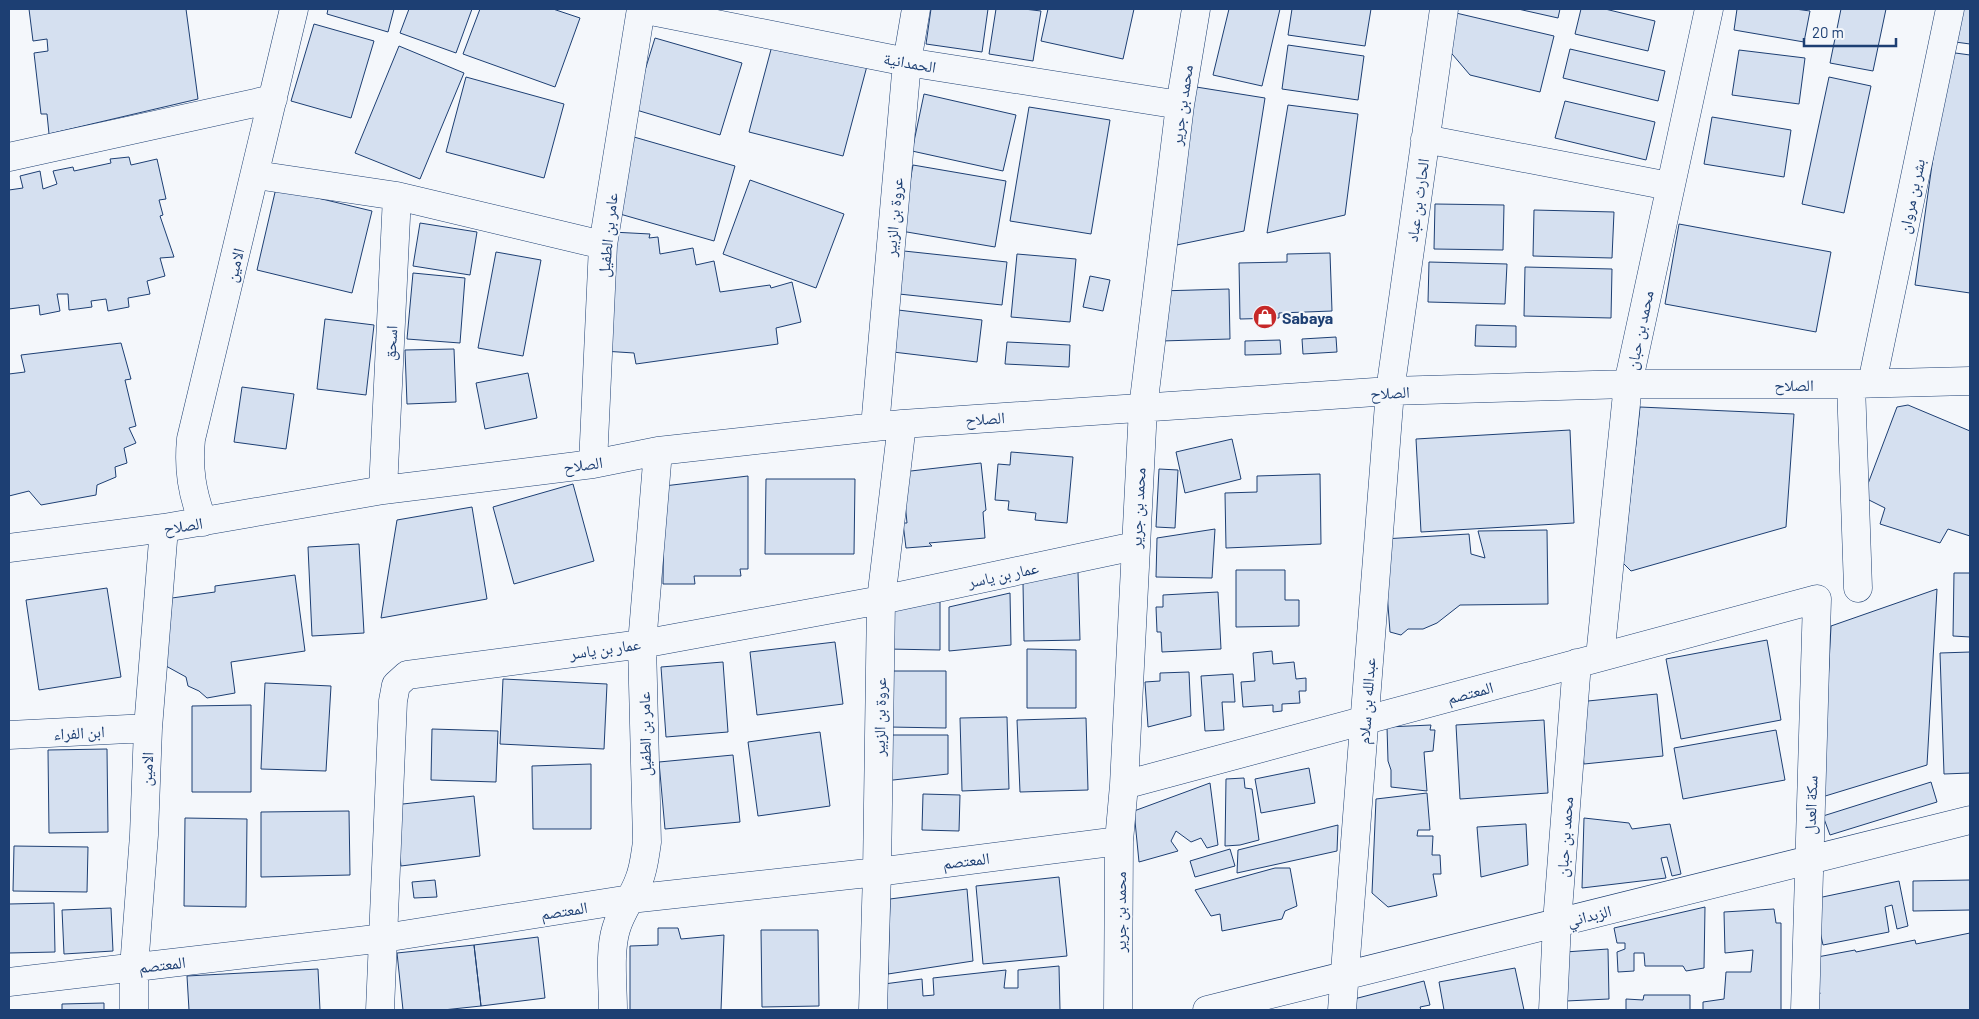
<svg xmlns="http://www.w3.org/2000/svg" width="1979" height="1019" viewBox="0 0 1979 1019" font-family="Barlow,'Noto Naskh Arabic',sans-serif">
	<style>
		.building { fill: #d5e0f0; stroke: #1d3f73 }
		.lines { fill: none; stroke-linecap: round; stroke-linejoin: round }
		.minor-casing { stroke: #1d3f73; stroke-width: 29 }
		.minor { stroke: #f4f7fb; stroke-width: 28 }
		.labels { text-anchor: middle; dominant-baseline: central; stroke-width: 4; stroke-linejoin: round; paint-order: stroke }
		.street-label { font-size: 16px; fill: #1d3f73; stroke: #f4f7fb }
		.poi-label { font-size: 16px; font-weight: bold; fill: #1d3f73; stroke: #f4f7fb; text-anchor: start }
	</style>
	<rect width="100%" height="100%" fill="#f4f7fb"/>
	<path class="building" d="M29,9H186L198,99L49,134L47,114H41L34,53L48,51L47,39L33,41Z
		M328,9H394L388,32L327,14Z
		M409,9H472L456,53L400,33Z
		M480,9H553L580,18L555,87L463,54Z
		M931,9H988L982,52L926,44Z
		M996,9H1024L1041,11L1033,61L989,54Z
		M1048,9H1134L1123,59L1041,41Z
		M1229,9H1280L1262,86L1213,75Z
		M1292,9H1371L1365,46L1288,35Z
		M1518,9H1560L1558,18Z
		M1581,9H1605L1655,21L1648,51L1575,34Z
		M1737,9H1795L1810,11L1804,42L1734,30Z
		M1841,9H1886L1873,71L1830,63Z
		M1953,9H1970V44L1948,41Z
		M1456,13L1554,36L1540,92L1470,75L1447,48Z
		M314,24L374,41L351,118L291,101Z
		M655,38L742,63L720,135L633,109Z
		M773,42L867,66L843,156L749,132Z
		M1288,45L1364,56L1358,100L1282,89Z
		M399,46L464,73L420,179L355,153Z
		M1570,49L1665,71L1658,101L1563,78Z
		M1739,50L1805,58L1799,104L1732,95Z
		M1948,52L1970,55V293L1915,285Z
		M466,77L564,104L544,178L446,152Z
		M1829,77L1871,86L1844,213L1802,204Z
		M1190,86L1265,98L1244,231L1167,247Z
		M924,94L1016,115L1003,171L912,151Z
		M1565,101L1655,122L1646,160L1555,138Z
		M1288,105L1358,114L1345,215L1267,233Z
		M1029,107L1110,120L1091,234L1010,221Z
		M1712,117L1791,130L1784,177L1704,164Z
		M634,137L735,166L714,241L613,212Z
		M129,157L131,165L157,159L166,199L159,200L163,215L160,216L174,257L160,258L165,276L147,281L150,294L128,298L129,307L108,311L106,299L91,301L92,307L69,310L68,294H57L60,311L40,315L39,305L9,309V190L23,188L20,176L40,171L43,189L57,184L53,171L73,167L74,171L111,163L110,159Z
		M913,165L1006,181L995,247L901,231Z
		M750,180L844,214L816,288L723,254Z
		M276,188L372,211L352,293L257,270Z
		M1435,204L1504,205L1503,250L1434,249Z
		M1534,210L1614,212L1612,258L1533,256Z
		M420,223L477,232L470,275L413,266Z
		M1679,224L1831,252L1816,332L1665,304Z
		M612,232L650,234L649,238L658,237L660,254L693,248L696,265L714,261L720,292L770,285L771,288L792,282L801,322L776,328L778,344L636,364L634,353L603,351Z
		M904,251L1007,262L1002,305L899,294Z
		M496,252L541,260L523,356L478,348Z
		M1330,253L1332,311L1279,313V318L1240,319L1239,263L1287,262V254Z
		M1017,254L1076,259L1070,322L1011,317Z
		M1429,262L1507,264L1505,304L1428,302Z
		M1525,267L1612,269L1611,318L1524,316Z
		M413,273L465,278L460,343L407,339Z
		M1090,276L1110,280L1103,311L1083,307Z
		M1229,289L1230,339L1161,341L1159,291Z
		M898,310L982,320L977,362L893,352Z
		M325,319L374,325L366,395L317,389Z
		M1476,325L1516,326V347L1475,346Z
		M1336,337L1337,352L1303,354L1302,339Z
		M1280,340L1281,354L1245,355V341Z
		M1007,342L1070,345L1069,367L1005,364Z
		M121,343L131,379L125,380L136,426L129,428L136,443L124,448L127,463L115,467L116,477L97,485L96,495L41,505L29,491L9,496V374L25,372L21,355Z
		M454,349L456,402L407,404L405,350Z
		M528,373L537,418L485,429L476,383Z
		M242,387L294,394L286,449L234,442Z
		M1908,405L1970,431V536L1948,529L1940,543L1880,524L1885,508L1863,497L1897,407Z
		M1640,407L1794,414L1786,527L1631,571L1623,563Z
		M1570,430L1574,523L1421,532L1416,439Z
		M1232,439L1241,479L1185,493L1176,452Z
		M1011,452L1073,457L1067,523L1035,520L1036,513L1008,510L1009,501L995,500L998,464L1010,465Z
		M981,463L986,510L983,512L985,538L929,543L932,546L906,548L903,523H907L902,472Z
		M1159,469L1178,470L1175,528L1156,527Z
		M1320,474L1321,544L1226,548L1225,493L1257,492V476Z
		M748,476V569H740L741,576H694L695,584H663L664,486Z
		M766,479H855L854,554H765Z
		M573,484L594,561L514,584L493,507Z
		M472,507L487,599L381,618L397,520Z
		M1215,529L1212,578L1156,577L1157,538Z
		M1547,530L1548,604L1460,605L1437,623L1423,629H1408L1401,635L1390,632L1383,539L1469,534L1471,554L1485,558L1478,531Z
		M359,544L364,633L312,636L308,547Z
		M1236,570H1285V600H1299V626L1236,627Z
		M1078,572L1080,640L1024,641L1023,583Z
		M1954,573H1970V637L1953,636Z
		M295,575L305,651L231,662L235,693L207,698L199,691L188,686L186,677L166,666L172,598L215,592V586Z
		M107,588L121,677L39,690L26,600Z
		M1937,589L1927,765L1822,797L1831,626Z
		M1218,592L1221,649L1162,652L1161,632H1157L1156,607H1163V595Z
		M1010,593L1011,645L949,651V607Z
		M940,596V650L888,649L892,607Z
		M1767,640L1781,720L1681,739L1666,659Z
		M835,642L843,704L757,715L750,652Z
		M1027,649L1076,650V708H1027Z
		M1272,651L1273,664L1294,662L1296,679L1306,678V691H1299L1300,703L1282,704V711L1273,712V705L1243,707L1241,682L1255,681L1253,653Z
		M1970,652V773L1944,774L1940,653Z
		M723,662L728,732L666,737L661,667Z
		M890,671H946V728L889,727Z
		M1189,672L1191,716L1148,727L1145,682L1160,681V673Z
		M1233,674L1235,702H1222L1224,730L1205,731L1201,676Z
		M503,679L607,684L604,749L500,744Z
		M265,683L331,686L326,771L261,769Z
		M1657,694L1663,756L1584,764L1578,702Z
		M251,705V792H192V706Z
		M1007,717L1009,789L962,791L960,718Z
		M1086,718L1088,790L1020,792L1017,720Z
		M1544,720L1548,793L1460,799L1456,725Z
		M1431,725L1430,730H1435L1433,751L1424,752L1427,791L1391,787V770L1388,761L1387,727Z
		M432,729L498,731L496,782L431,780Z
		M1776,730L1785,780L1683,799L1674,748Z
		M820,732L830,806L758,816L748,742Z
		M886,735H948V774L884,781Z
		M107,749L108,832L49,833L48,750Z
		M733,755L740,822L665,829L659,762Z
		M591,764V829H533L532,766Z
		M1309,768L1315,803L1261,813L1255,779Z
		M1244,778L1245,788L1252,789L1259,840L1240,845L1225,846L1226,779Z
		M1931,782L1937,802L1830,835L1823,816Z
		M1210,783L1218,845L1207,848L1201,838L1191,842L1176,831L1171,841L1178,851L1139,862L1134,811Z
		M1427,793L1430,830H1418L1417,836H1433L1432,855H1440L1441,874H1433L1437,896L1388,907L1372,893L1376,799Z
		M923,794L960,795L959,831L922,830Z
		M474,796L480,856L401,866L394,805Z
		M349,811L350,875L261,877V812Z
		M185,818L247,819L246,907L184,906Z
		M1584,818L1629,823L1632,829L1670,824L1681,874L1672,876L1667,857L1661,858L1666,878L1582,888Z
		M1526,824L1528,865L1481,877L1477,827Z
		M1338,825L1337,851L1237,873L1238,850Z
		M14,846L88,847L87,892L13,891Z
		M1230,849L1235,866L1195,877L1190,861Z
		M1275,868H1290L1297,906L1285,911L1282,919L1222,931L1220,914L1211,916L1195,890Z
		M1059,877L1067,956L983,964L976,886Z
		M435,880L437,897L414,898L412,882Z
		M1970,880V910L1913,911V881Z
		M1899,881L1908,926L1897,929L1892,905L1885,907L1889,932L1823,945L1813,899Z
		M967,889L973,961L888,974L890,899Z
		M54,903L55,952L9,953V904Z
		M1705,907L1704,968L1686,971L1683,966H1645L1644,953H1634V971L1618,972L1617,952L1625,949V943H1617L1614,928Z
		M111,908L113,951L64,954L62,910Z
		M1774,909L1776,923H1781V1010H1703V1002L1724,999L1726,972H1751L1753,950L1725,953L1724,912Z
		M658,928H678L681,939L724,935L721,1010H630V946L658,945Z
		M761,930H818L819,1006L762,1007Z
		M1970,933V1010H1814L1811,996L1820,994L1812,958L1855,950L1856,952L1915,940L1916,944Z
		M538,937L545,998L481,1006L474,945Z
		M474,945L481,1006L443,1010H403L397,953Z
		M1608,949L1609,999L1566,1001L1565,952Z
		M1059,966L1060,1010H886L884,984L922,979L923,996L934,995L933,978L1006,970L1004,988H1018V970Z
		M1515,968L1524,1010H1444L1439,982Z
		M318,969L320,1010H189L187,976Z
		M1424,981L1430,1005L1420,1007L1421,1010H1354V999Z
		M1644,995H1690V1010H1626V999L1643,1000Z
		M104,1003V1010H62V1004Z"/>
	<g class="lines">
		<g class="minor-casing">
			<path id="minor" d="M641,9L907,62L1180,105
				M1425,139L1669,186
				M9,157L273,99
				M256,175L397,196L603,245
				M1872,383L1950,9
				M1851,384L1858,588
				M875,427L907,62L916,9
				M593,464L603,245L641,9
				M383,490L397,196
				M203,522C192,493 188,469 191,439L294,9
				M9,548L164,528L383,490L593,464L658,451L902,424L1390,391L1628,384H1851L1970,381
				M1600,657L1628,384L1709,9
				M9,735L148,728
				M1124,785L1817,599L1805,1010
				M9,982L384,938L630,899L877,872L1119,841
				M134,1010V968L144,835L148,728L164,528
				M380,1010L393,701L396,685L407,675L642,644L881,600L1135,546
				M613,1010C613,986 609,952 616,929C621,911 633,897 639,880C644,868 645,855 647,842L642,644L658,451
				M873,1010L877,872L881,600L902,424
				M1118,1010L1119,841L1124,785L1143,408L1180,105L1196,9
				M1207,1010L1970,820
				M1342,1010L1390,391L1444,9
				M1553,1010L1557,923L1577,663"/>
		</g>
		<use href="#minor" class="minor"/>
	</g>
	<defs>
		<g id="shop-disc" transform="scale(1.25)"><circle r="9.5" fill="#c62828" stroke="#f4f7fb"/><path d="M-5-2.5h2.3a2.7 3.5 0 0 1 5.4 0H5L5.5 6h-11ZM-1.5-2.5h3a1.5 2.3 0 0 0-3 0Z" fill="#fff"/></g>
	</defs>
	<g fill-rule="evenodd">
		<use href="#shop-disc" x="1265" y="317"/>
	</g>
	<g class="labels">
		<g class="street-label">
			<text transform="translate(910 62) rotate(10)">الحمدانية</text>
			<text transform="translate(1181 105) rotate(-82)">محمد بن جرير</text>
			<text transform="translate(1911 196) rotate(-78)">بشر بن مروان</text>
			<text transform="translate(1417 200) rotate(-82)">الحارث بن عباد</text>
			<text transform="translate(893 217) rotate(-85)">عروة بن الزبير</text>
			<text transform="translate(607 235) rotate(-84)">عامر بن الطفيل</text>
			<text transform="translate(234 265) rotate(-76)">الامين</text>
			<text transform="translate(1639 330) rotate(-78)">محمد بن حبان</text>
			<text transform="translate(390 343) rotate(-87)">اسحق</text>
			<text x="1794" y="384">الصلاح</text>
			<text transform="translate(1390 392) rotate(-3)">الصلاح</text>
			<text transform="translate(985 418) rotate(-4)">الصلاح</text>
			<text transform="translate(583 464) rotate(-8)">الصلاح</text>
			<text transform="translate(1137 508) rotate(-87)">محمد بن جرير</text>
			<text transform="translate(183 525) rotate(-9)">الصلاح</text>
			<text transform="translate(1003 574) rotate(-12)">عمار بن ياسر</text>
			<text transform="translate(605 648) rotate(-8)">عمار بن ياسر</text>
			<text transform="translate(1470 692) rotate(-15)">المعتصم</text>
			<text transform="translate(1366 701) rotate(-86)">عبدالله بن سلام</text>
			<text transform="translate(879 717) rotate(-89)">عروة بن الزبير</text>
			<text transform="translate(79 732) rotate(-3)">ابن الفراء</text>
			<text transform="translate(644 734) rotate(-91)">عامر بن الطفيل</text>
			<text transform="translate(146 769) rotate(-87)">الامين</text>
			<text transform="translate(1810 805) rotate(-88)">سكة العدل</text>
			<text transform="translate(1564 837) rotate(-86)">محمد بن حبان</text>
			<text transform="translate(966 860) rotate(-7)">المعتصم</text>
			<text transform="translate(564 910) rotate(-9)">المعتصم</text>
			<text transform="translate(1119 912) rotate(-90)">محمد بن جرير</text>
			<text transform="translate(1589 915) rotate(-14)">الزبداني</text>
			<text transform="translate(162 964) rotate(-7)">المعتصم</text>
		</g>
		<g class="poi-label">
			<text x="1282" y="317">Sabaya</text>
		</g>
	</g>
	<rect width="1979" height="1019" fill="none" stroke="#1d3f73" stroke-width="20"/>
	<path d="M1804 38v8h92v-8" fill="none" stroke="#1d3f73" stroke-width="2.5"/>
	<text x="1812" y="38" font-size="15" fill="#1d3f73" stroke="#f4f7fb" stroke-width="4" paint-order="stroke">20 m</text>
</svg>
